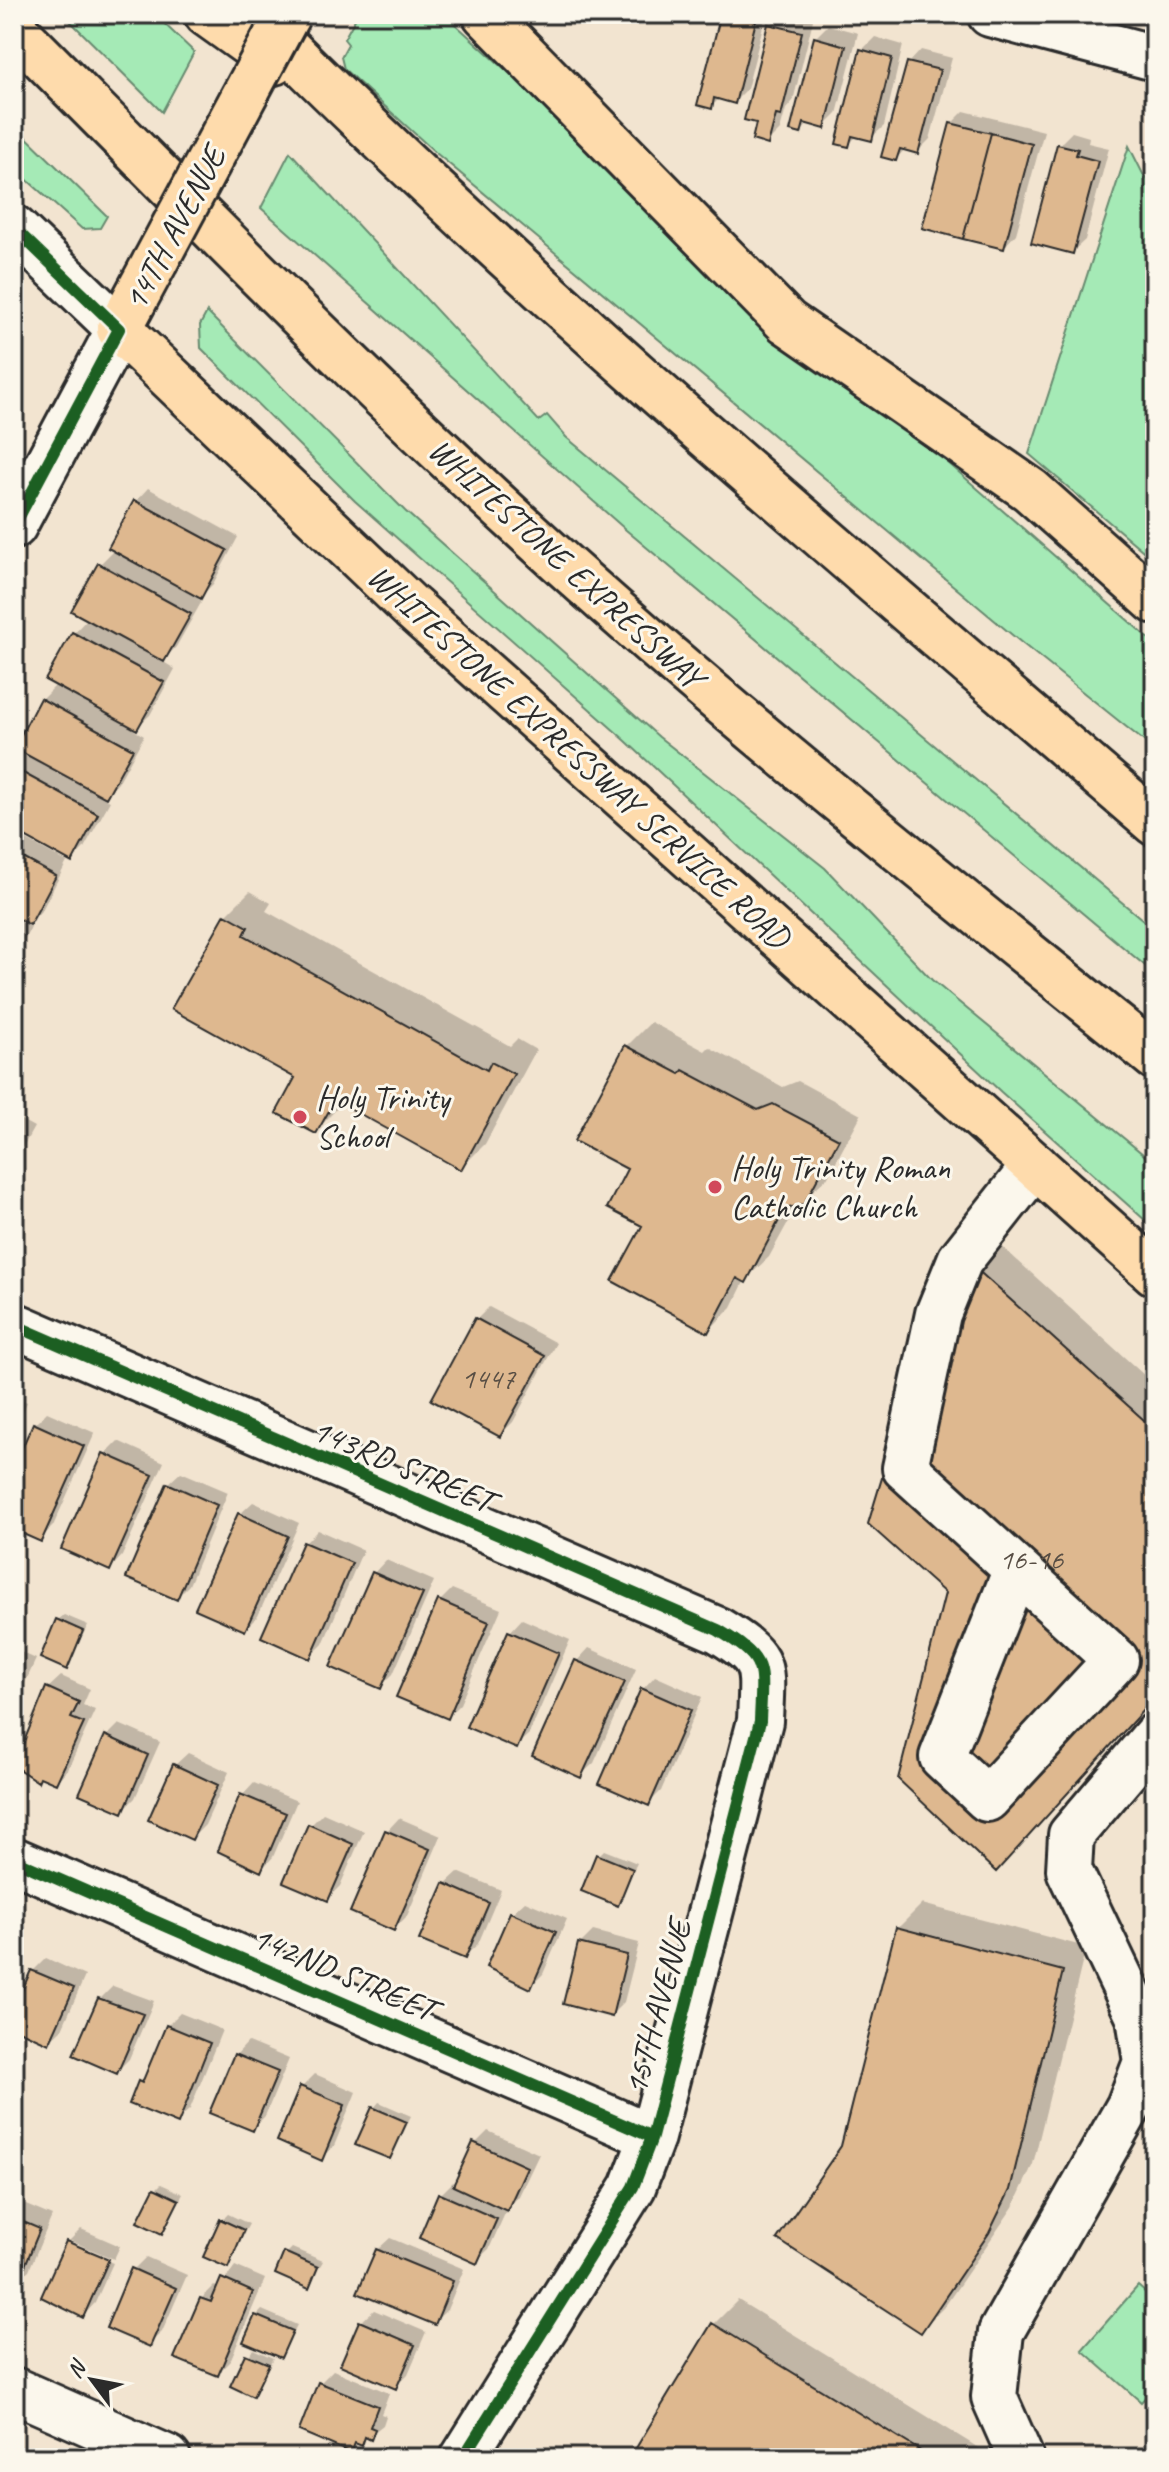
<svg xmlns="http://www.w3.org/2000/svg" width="1169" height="2472" viewBox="0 0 1169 2472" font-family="Caveat,sans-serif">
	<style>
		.green { fill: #a5eab6; stroke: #688a70; stroke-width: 2 }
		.shadow { fill: #0003 }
		.building { fill: #deb88f; stroke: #2b2b2b; stroke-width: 2 }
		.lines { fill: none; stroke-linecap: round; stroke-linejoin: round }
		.minor-casing { stroke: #2b2b2b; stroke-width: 50 }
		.major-casing { stroke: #2b2b2b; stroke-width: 50 }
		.highway-casing { stroke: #2b2b2b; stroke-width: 50 }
		.minor { stroke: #fbf7ec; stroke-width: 44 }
		.major { stroke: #fedbac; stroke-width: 44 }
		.highway { stroke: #fedbac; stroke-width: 44 }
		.major-bridge-casing { stroke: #2b2b2b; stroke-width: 50; stroke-linecap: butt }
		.major-bridge { stroke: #fedbac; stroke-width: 44 }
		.cycleway-casing { stroke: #fbf7ec; stroke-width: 17 }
		.cycleway { stroke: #1b5e20; stroke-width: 12 }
		.poi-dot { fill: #d1495b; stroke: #fbf7ec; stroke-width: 3 }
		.labels { text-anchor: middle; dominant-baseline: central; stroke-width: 6; stroke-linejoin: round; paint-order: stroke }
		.number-label { font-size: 30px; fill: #584e44 }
		.street-label { font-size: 34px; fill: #2b2b2b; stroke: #fbf7ec }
		.poi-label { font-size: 34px; fill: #2b2b2b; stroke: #fbf7ec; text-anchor: start }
	</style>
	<rect width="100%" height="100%" fill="#f2e4d0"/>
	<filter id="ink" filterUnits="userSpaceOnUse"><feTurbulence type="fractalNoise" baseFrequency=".0125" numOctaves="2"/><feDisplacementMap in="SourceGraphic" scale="16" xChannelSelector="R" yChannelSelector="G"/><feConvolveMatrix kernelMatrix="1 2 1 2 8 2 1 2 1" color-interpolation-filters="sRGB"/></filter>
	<g filter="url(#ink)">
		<path class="green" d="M63,14H154L194,52L162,112Z
			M358,14H444L697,243L1155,644V750L1023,644L436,153L344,69L341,57L348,44L344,39Z
			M14,125L107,216L100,228L82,229L14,168Z
			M1129,146L1144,176L1155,186V561L1029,454Z
			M290,152L539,421L547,415L566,437L1155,930V974L626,530L261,208Z
			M207,312L405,511L659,737L825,868L932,980L1155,1164V1229L1001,1092L626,741L355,501L201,348L200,325Z
			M1138,2286L1155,2301V2387L1141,2402L1082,2350Z"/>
		<path class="shadow" d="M723,14H766L747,89L734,102L720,98L711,107L699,104Z
			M781,14L813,20L793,101L786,109L780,130L767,143L770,25Z
			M828,25L858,33L837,114L825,126L810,122L801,132L815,38Z
			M875,37L903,45L884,126L871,138L858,135L848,145L862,50Z
			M921,50L952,58L930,139L918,151L906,148L896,159L909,63Z
			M964,111L1044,131L1016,234L1004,247L951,124Z
			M1072,132L1089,137L1088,143L1109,148L1085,240L1072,252L1059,145Z
			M148,488L238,537L213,584L198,599L202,601L176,647L162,661L175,669L150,715L134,730L144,736L118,783L104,798L110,801L84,848L72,860L14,829V760L23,751L42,699L57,684L48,679L74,633L88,618L100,564L114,550L136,501Z
			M14,833L67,862L42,910L27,925L31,927L14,959Z
			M250,891L271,903L266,911L510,1046L517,1039L536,1050L485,1144L461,1168L343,1102L315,1132L298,1077L226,915Z
			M651,1022L705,1051L709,1047L783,1087L798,1081L861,1115L827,1178L798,1204L769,1257L745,1280L732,1307L708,1331L645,1225L629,1169L576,1140L627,1046Z
			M14,1116L34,1127L14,1163Z
			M997,1242L1155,1385V1696L947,1592L949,1265Z
			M489,1307L556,1343L513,1422L500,1435L477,1319Z
			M14,1397L27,1402L14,1432Z
			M47,1412L95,1433L53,1526L40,1539L14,1527V1471L35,1424Z
			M118,1441L164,1462L122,1556L110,1569L105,1454Z
			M181,1472L228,1492L189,1585L176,1598L168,1484Z
			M253,1502L299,1523L258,1616L245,1629L240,1514Z
			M318,1530L363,1550L323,1644L310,1657L305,1543Z
			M386,1560L434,1581L393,1674L380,1687L333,1666L374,1573Z
			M452,1589L501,1609L460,1704L447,1717L440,1601Z
			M64,1615L88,1625L66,1667L58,1620Z
			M522,1619L570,1640L529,1734L516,1746L510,1632Z
			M589,1648L636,1669L594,1763L581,1775L577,1661Z
			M14,1649L36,1659L14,1707Z
			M61,1676L90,1689L83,1705L95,1710L68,1769L56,1782L41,1776L38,1779L14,1764L48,1688Z
			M655,1676L702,1697L661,1791L648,1804L643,1689Z
			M119,1724L160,1742L135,1798L122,1811L107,1736Z
			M188,1753L229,1772L205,1825L192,1838L175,1765Z
			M254,1783L297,1801L273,1857L261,1870L242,1796Z
			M323,1813L364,1831L340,1886L327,1899L310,1826Z
			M399,1818L441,1836L407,1916L394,1929L387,1831Z
			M604,1850L637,1863L617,1904L598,1856Z
			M458,1872L501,1890L478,1944L465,1956L445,1884Z
			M525,1901L567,1919L543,1974L530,1987L512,1913Z
			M922,1904L1086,1947L1033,2164L1013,2207L945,2306L921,2330L843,2147L898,1928Z
			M593,1931L639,1943L624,2002L611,2015L580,1944Z
			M14,1939L20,1942L14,1954Z
			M46,1958L85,1976L62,2029L49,2041L14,2026V2014L33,1971Z
			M113,1986L154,2001L129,2059L116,2072L100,1999Z
			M180,2013L222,2030L190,2109L177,2121L139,2082L148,2073L167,2026Z
			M248,2042L289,2059L265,2116L252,2129L236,2055Z
			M315,2074L356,2092L334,2146L321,2158L279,2140L302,2087Z
			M379,2102L411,2116L389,2157L374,2108Z
			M488,2131L539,2154L519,2196L507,2209L489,2249L476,2261L440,2195L453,2182L456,2184L475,2144Z
			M161,2184L183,2194L162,2232L155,2190Z
			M14,2200L52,2216L29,2270L16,2282Z
			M228,2214L249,2224L227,2265L222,2220Z
			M81,2229L120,2246L114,2259L71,2241V2245L113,2263L95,2303L83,2316L68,2242Z
			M390,2238L464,2269L447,2310L434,2322L377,2250Z
			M292,2248L323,2261L308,2287L286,2254Z
			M146,2257L187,2275L162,2332L149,2344L133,2270Z
			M235,2266L265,2279L230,2361L217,2374L201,2299L214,2286L219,2288Z
			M738,2300L995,2458H632L714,2324Z
			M262,2310L297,2325L281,2356L256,2316Z
			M374,2310L426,2332L408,2374L395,2387L361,2322Z
			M253,2349L273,2358L253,2395L233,2385Z
			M333,2370L389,2393L381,2414L386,2416L383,2425L351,2450L302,2430L320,2383Z"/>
		<path class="building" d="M721,14L756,21L735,104L714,98L712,109L697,105Z
			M768,24L802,32L781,116L776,115L768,145L752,140L756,123L744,120Z
			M814,37L846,46L825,129L804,123L801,134L790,131Z
			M860,49L892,58L872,141L852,136L849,147L836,144Z
			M907,62L940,70L918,154L900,149L896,161L881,157Z
			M950,123L991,133L963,239L922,228Z
			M991,133L1032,144L1004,249L963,239Z
			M1057,144L1078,149L1076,155L1098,161L1073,254L1031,243Z
			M134,500L227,550L201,599L108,548Z
			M98,563L191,614L164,662L71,611Z
			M72,632L164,682L137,730L45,680Z
			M40,698L133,749L106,798L14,748Z
			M14,768L98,814L72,863L14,831Z
			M14,853L56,876L30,925L14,917Z
			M225,914L248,927L244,935L487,1070L491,1062L514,1074L461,1170L335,1100L316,1134L276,1113L295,1078L171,1009Z
			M625,1045L680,1074L683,1070L758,1110L773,1104L839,1139L804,1204L785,1209L746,1283L737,1278L708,1333L612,1281L642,1226L607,1208L627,1169L574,1141Z
			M947,1264L972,1265L1155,1430V1697L996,1872L898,1779L945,1593L868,1524Z
			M475,1318L545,1356L500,1437L431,1400Z
			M33,1423L84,1446L41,1542L14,1530V1466Z
			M103,1453L153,1475L110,1571L61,1549Z
			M167,1483L217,1505L177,1600L126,1578Z
			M238,1513L288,1536L245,1631L195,1609Z
			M303,1542L352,1563L310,1659L261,1637Z
			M372,1572L423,1594L381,1689L330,1667Z
			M438,1600L489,1622L448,1719L396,1697Z
			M56,1619L83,1631L67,1670L40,1658Z
			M508,1631L559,1653L517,1749L466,1727Z
			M575,1660L625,1682L581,1778L532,1756Z
			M46,1687L79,1702L71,1718L84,1723L56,1784L40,1777L38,1782L14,1766Z
			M641,1688L691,1710L649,1806L599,1784Z
			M105,1735L148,1755L123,1813L79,1794Z
			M173,1764L218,1785L192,1840L148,1820Z
			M240,1794L286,1813L261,1872L217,1851Z
			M308,1824L353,1844L328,1901L283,1882Z
			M385,1830L430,1849L394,1931L350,1912Z
			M596,1854L633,1869L618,1906L581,1891Z
			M444,1883L489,1903L465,1959L419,1940Z
			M510,1912L556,1932L531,1989L486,1967Z
			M896,1927L1063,1971L1010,2190L989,2233L921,2333L777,2239L841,2146Z
			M578,1943L627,1955L612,2017L563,2004Z
			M31,1970L74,1988L49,2044L14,2028V2009Z
			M98,1998L143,2014L117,2074L73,2055Z
			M166,2025L210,2043L178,2124L129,2104L138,2081L142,2083Z
			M234,2054L278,2072L253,2131L209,2113Z
			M300,2086L345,2105L322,2161L277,2141Z
			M372,2107L407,2122L390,2159L355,2145Z
			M473,2142L527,2167L507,2211L453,2186Z
			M154,2188L179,2200L162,2234L137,2222Z
			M438,2193L497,2219L477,2264L419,2238Z
			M14,2218L40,2229L17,2285L14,2283Z
			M220,2219L244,2230L228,2268L203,2257Z
			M66,2241L109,2259L83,2318L41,2297Z
			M376,2249L453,2281L435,2325L357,2293Z
			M284,2252L318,2267L309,2289L275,2274Z
			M131,2268L176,2288L150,2347L106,2328Z
			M221,2278L253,2292L218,2376L174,2358L200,2298L211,2302Z
			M255,2315L293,2331L281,2358L243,2342Z
			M359,2321L415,2345L396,2389L340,2365Z
			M712,2323L932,2458H630Z
			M245,2354L269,2364L253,2397L230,2386Z
			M318,2382L378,2406L370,2427L375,2429L371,2440L365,2437L362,2446L355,2443L351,2453L299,2431Z"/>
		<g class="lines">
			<g class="minor-casing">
				<path id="minor" d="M990,14L1155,58
					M14,228L119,329L14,526
					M14,1325L718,1630C768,1660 762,1665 760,1721L652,2137L633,2187L463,2458
					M1016,1569L942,1757L987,1799L1116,1660L905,1468L938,1314L960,1260L1035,1165
					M14,1860L652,2137
					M14,2390L168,2458
					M1021,2458L994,2397L1001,2332L1129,2106L1146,2062L1139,2017L1069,1870L1071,1835L1155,1736"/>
			</g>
			<g class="major-casing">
				<path id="major" d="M485,14L787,322L1030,490L1155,601
					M155,262L119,329L412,608L1155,1273"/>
			</g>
			<g class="highway-casing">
				<path id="highway" d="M207,14L274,62
					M253,14C538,300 850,560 1155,823
					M14,29C201,217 386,407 584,583C769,748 963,901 1155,1057"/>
			</g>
			<use href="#minor" class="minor"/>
			<use href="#major" class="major"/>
			<use href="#highway" class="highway"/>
			<g class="major-bridge-casing">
				<path id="major-bridge" d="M155,262L288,14"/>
			</g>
			<use href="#major-bridge" class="major-bridge"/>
			<g class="cycleway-casing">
				<path id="cycleway" d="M14,228L119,329L14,526
					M14,1325L718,1630C768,1660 762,1665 760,1721L652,2137L633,2187L463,2458
					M14,1860L652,2137"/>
			</g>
			<use href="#cycleway" class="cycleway"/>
		</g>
	</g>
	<g class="poi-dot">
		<circle cx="300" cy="1117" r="8"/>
		<circle cx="715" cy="1187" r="8"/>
	</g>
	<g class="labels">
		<g class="number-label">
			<text x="488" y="1378">1447</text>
			<text x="1031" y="1559">16-16</text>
		</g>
		<g class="street-label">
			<text transform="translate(174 228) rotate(-62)">14TH AVENUE</text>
			<text transform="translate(566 563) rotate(42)">WHITESTONE EXPRESSWAY</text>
			<text transform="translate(579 756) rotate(42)">WHITESTONE EXPRESSWAY SERVICE ROAD</text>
			<text transform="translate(403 1465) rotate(23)">143RD STREET</text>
			<text transform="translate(344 1973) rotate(23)">142ND STREET</text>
			<text transform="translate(657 2007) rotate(-75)">15TH AVENUE</text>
		</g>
		<g class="poi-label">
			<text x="316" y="1097">Holy Trinity<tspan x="316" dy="39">School</tspan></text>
			<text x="731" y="1167">Holy Trinity Roman<tspan x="731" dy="39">Catholic Church</tspan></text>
		</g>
	</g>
	<rect width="1169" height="2472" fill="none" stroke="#fbf7ec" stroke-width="48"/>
	<rect x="24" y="24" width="1121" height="2424" fill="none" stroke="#2b2b2b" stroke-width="3" filter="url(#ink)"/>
	<g transform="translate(92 2380) rotate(302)" stroke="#fbf7ec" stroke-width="6" paint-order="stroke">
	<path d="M0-6L14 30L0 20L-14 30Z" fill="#2b2b2b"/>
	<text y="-12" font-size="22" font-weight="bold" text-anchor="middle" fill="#2b2b2b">N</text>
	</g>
</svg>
